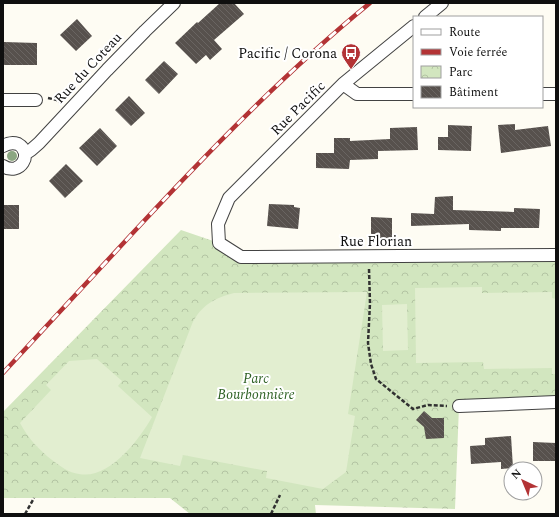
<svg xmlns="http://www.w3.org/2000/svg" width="559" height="517" viewBox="0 0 559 517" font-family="Spectral,serif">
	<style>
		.park { fill: url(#park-crowns) }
		.pitch { fill: #e2eed0 }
		.building { fill: url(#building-back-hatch) }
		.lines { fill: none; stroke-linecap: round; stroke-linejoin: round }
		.minor-casing { stroke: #424242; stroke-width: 14 }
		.path { stroke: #313131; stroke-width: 2.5; stroke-dasharray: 4 2; stroke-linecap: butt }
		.minor { stroke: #fff; stroke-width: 12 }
		.rail-casing { stroke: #b33335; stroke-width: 4.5 }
		.rail { stroke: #fff; stroke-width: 3; stroke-dasharray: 9; stroke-linecap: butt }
		.tree { fill: #8ca782 }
		.labels { text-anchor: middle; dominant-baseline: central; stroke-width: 4; stroke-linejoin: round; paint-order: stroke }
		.poi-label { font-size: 14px; fill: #0f0f0f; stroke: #fff; text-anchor: end }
		.street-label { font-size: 14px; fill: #0f0f0f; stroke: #fff }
		.park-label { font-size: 14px; font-style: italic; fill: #2f6225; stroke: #fff }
	</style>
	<defs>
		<pattern id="park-crowns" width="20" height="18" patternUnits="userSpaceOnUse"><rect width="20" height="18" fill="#d2e6bf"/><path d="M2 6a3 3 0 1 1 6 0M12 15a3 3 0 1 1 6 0" fill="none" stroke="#b3c4a3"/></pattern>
		<pattern id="building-back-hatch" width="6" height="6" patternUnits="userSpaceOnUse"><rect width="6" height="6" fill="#57514d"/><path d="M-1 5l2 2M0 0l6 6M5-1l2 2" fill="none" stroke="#6a6562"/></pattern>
	</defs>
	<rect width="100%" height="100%" fill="#fefcf3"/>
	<path class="park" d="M181,230L219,243L241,257L556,255V402L459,406L455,509L315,505L316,514H190L170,498H3V412Z"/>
	<path class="pitch" d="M482,287V293L552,292V298L556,299V374H552V368L484,369L483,362L416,363L415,288Z
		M367,292L348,414L355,416L346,472L323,489L266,478L267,471L183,455L180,466L140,458L192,324C201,305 215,298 234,293Z
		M407,304L408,350L383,351L382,305Z
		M97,359L122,381L118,386L152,417C139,440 109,480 79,474C69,473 60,466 52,460C39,450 28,438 20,423L51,390L46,385L69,361Z"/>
	<path class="building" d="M220,3H234L244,14L214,40L222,49L210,60L206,55L196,64L175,43L197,22L198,23Z
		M77,19L92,36L76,51L60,35Z
		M4,42L37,43V65H4Z
		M164,61L178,74L159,94L145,80Z
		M129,96L145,113L131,126L115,110Z
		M515,124V130L548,126L551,146L501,153L498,125Z
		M448,125L472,126L471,151L438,150V137H448Z
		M417,127L418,150L378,151V159L350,160L349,169L316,168V153H334V138H350V141L390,139V128Z
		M100,128L117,146L97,166L79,148Z
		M66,164L83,181L65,198L49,181Z
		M453,196V210L514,212V208L540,209L539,228H501V231L469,230V224L411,226V213L434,214L435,197Z
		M269,204L294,205V207L300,208L298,229L267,226Z
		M3,205H19V229H3Z
		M371,217L392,218V238H371Z
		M424,411L432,418H444V438L426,439L424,427L416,420Z
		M511,436L513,468L501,469V462L471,464L470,446L485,445V438Z
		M533,442L556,443V461H533Z"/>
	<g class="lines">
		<g class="minor-casing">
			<path id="minor" d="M425,17L442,3
				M414,26L343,84L229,198L218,224L219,243L241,257L556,255
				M343,84L357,94H414
				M542,94H556
				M3,100H36
				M3,146C8,143 12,142 18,144C34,153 20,177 3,166
				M25,154L31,150L39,143L107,70L145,31L174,3
				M459,406L556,402"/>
		</g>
		<path class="path" d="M48,98L57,100L61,103
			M369,269L370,303L368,343L371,364L376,379L413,409L428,405L447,406
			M25,514L34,498
			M271,514L280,495"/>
		<use href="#minor" class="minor"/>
		<g class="rail-casing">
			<path id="rail" d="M3,373C50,322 97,272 143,222C215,145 289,69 370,3"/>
		</g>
		<use href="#rail" class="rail"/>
	</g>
	<circle class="tree" cx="12" cy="156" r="5"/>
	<defs>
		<g id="bus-pin" transform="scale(1)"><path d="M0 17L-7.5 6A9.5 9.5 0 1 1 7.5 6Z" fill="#b33335" stroke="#fff"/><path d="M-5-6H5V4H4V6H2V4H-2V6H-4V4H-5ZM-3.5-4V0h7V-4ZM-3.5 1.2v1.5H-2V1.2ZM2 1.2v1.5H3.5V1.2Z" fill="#fff"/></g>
	</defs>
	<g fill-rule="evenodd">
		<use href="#bus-pin" x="351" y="53"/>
	</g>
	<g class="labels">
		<g class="poi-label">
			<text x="337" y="53">Pacific / Corona</text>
		</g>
		<g class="street-label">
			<text transform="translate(88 68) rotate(-47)">Rue du Coteau</text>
			<text transform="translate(298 108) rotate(-45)">Rue Pacific</text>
			<text x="376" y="241">Rue Florian</text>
		</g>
		<g class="park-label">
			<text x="256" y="378">Parc<tspan x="256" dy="16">Bourbonnière</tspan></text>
		</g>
	</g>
	<rect width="559" height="517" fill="none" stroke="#0f0f0f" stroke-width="8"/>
	<rect x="413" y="16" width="130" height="92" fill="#ffffff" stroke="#9f9f9f"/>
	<rect x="421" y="29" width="20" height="6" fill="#ffffff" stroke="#9f9f9f"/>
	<text x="449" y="36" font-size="12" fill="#0f0f0f">Route</text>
	<rect x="421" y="49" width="20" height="6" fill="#b33335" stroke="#9f9f9f"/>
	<text x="449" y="56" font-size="12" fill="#0f0f0f">Voie ferrée</text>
	<rect x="421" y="66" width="20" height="12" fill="url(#park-crowns)" stroke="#9f9f9f"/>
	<text x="449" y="76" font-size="12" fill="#0f0f0f">Parc</text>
	<rect x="421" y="86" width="20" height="12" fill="url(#building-back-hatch)" stroke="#9f9f9f"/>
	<text x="449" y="96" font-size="12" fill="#0f0f0f">Bâtiment</text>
	<g transform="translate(523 481) rotate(316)"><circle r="19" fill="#ffffff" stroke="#9f9f9f"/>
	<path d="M0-3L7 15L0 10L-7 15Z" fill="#b33335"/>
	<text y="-6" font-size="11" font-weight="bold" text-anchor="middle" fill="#0f0f0f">N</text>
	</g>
</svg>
